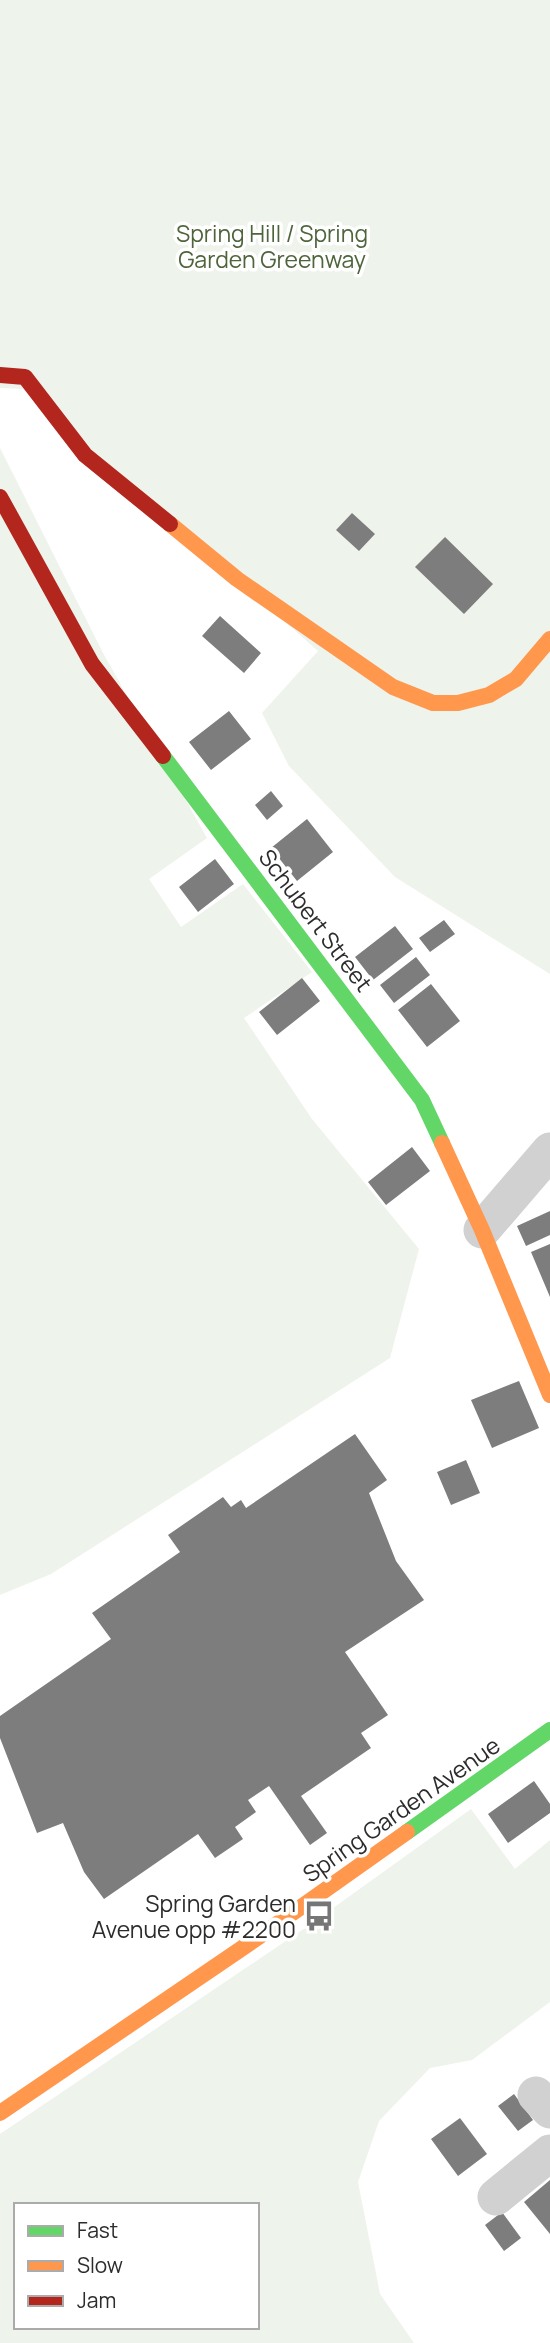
<svg xmlns="http://www.w3.org/2000/svg" width="550" height="2343" viewBox="0 0 550 2343" font-family="Manrope,sans-serif">
	<style>
		.green { fill: #eef3eb; fill-rule: evenodd }
		.building { fill: #7d7d7d }
		.lines { fill: none; stroke-linecap: round; stroke-linejoin: round }
		.street { stroke: #d1d1d1; stroke-width: 37 }
		.fast { stroke: #63d668; stroke-width: 16 }
		.slow { stroke: #ff974d; stroke-width: 16 }
		.jam { stroke: #b3261e; stroke-width: 16 }
		.labels { text-anchor: middle; dominant-baseline: central; stroke-width: 7; stroke-linejoin: round; paint-order: stroke }
		.park-label { font-size: 23px; fill: #4e653c; stroke: #fff }
		.street-label { font-size: 23px; fill: #2c2c2c; stroke: #fff }
		.poi-label { font-size: 23px; fill: #2c2c2c; stroke: #fff; text-anchor: end }
	</style>
	<rect width="100%" height="100%" fill="#fff"/>
	<path class="green" d="M0,0H550V974L395,877L289,766L262,713L318,651L23,389L0,388Z
		M0,448L103,653L207,838L149,879L181,927L243,884L312,972L244,1018L312,1119L419,1249L390,1358L51,1574L0,1595Z
		M471,1809L515,1869L550,1840V2002L472,2060L430,2068L379,2121L358,2182L380,2294L414,2343H0V2134L308,1926ZM16,2205H257V2327H16Z"/>
	<path class="building" d="M352,513L375,534L359,551L336,530Z
		M445,537L493,584L464,614L415,567Z
		M220,616L261,653L244,673L202,636Z
		M229,711L251,739L211,770L189,742Z
		M271,791L283,806L267,820L255,805Z
		M307,819L333,852L297,881L271,848Z
		M215,859L234,884L198,912L179,887Z
		M444,920L455,934L430,952L419,938Z
		M395,926L413,949L373,980L355,957Z
		M416,957L430,975L394,1003L380,985Z
		M302,978L320,1001L277,1035L259,1012Z
		M431,984L460,1021L427,1047L398,1010Z
		M412,1147L430,1171L386,1205L368,1182Z
		M550,1211V1235L526,1246L517,1226Z
		M550,1244V1297L531,1252Z
		M519,1381L539,1428L492,1448L471,1400Z
		M355,1434L387,1480L369,1493L396,1561L424,1600L345,1652L388,1715L361,1733L371,1748L301,1796L327,1833L310,1845L269,1786L248,1800L256,1812L235,1827L243,1839L215,1858L198,1834L104,1899L84,1872L63,1823L37,1833L0,1738V1716L111,1639L92,1613L180,1552L168,1535L223,1497L231,1507L241,1500L246,1508Z
		M466,1460L480,1493L451,1505L437,1472Z
		M534,1781L550,1804V1813L508,1843L488,1814Z
		M514,2094L533,2120L518,2131L498,2106Z
		M460,2118L487,2154L458,2176L431,2139Z
		M550,2180V2234L524,2202Z
		M502,2212L521,2238L504,2251L485,2225Z"/>
	<g class="lines">
		<path class="street" d="M482,1230L550,1151
			M536,2095L550,2110
			M496,2197L550,2153"/>
		<path class="fast" d="M163,756L422,1100L442,1143
			M407,1832L550,1730"/>
		<path class="slow" d="M170,524L237,579L393,687L433,703H458L489,695L516,679L550,639
			M442,1143L482,1230L550,1395
			M0,2113L263,1934L407,1832"/>
		<path class="jam" d="M0,375L25,377L85,455L170,524
			M0,497L92,664L163,756"/>
	</g>
	<defs>
		<g id="bus-bare" transform="scale(2.415)"><path d="M-5-6H5V4H4V6H2V4H-2V6H-4V4H-5ZM-3.5-4V0h7V-4ZM-3.5 1.2v1.5H-2V1.2ZM2 1.2v1.5H3.5V1.2Z" fill="#767676" stroke="#fff" stroke-width="2.5" paint-order="stroke"/></g>
	</defs>
	<g fill-rule="evenodd">
		<use href="#bus-bare" x="319" y="1916"/>
	</g>
	<g class="labels">
		<g class="park-label">
			<text x="272" y="233">Spring Hill / Spring<tspan x="272" dy="26">Garden Greenway</tspan></text>
		</g>
		<g class="street-label">
			<text transform="translate(316 920) rotate(53)">Schubert Street</text>
			<text transform="translate(401 1809) rotate(-35)">Spring Garden Avenue</text>
		</g>
		<g class="poi-label">
			<text x="296" y="1903">Spring Garden<tspan x="296" dy="26">Avenue opp #2200</tspan></text>
		</g>
	</g>
	<rect x="14" y="2203" width="245" height="126" fill="#ffffff" stroke="#ababab" stroke-width="2"/>
	<rect x="28" y="2226" width="35" height="10" fill="#63d668" stroke="#ababab" stroke-width="2"/>
	<text x="77" y="2238" font-size="21" fill="#2c2c2c">Fast</text>
	<rect x="28" y="2261" width="35" height="10" fill="#ff974d" stroke="#ababab" stroke-width="2"/>
	<text x="77" y="2273" font-size="21" fill="#2c2c2c">Slow</text>
	<rect x="28" y="2296" width="35" height="10" fill="#b3261e" stroke="#ababab" stroke-width="2"/>
	<text x="77" y="2308" font-size="21" fill="#2c2c2c">Jam</text>
</svg>
